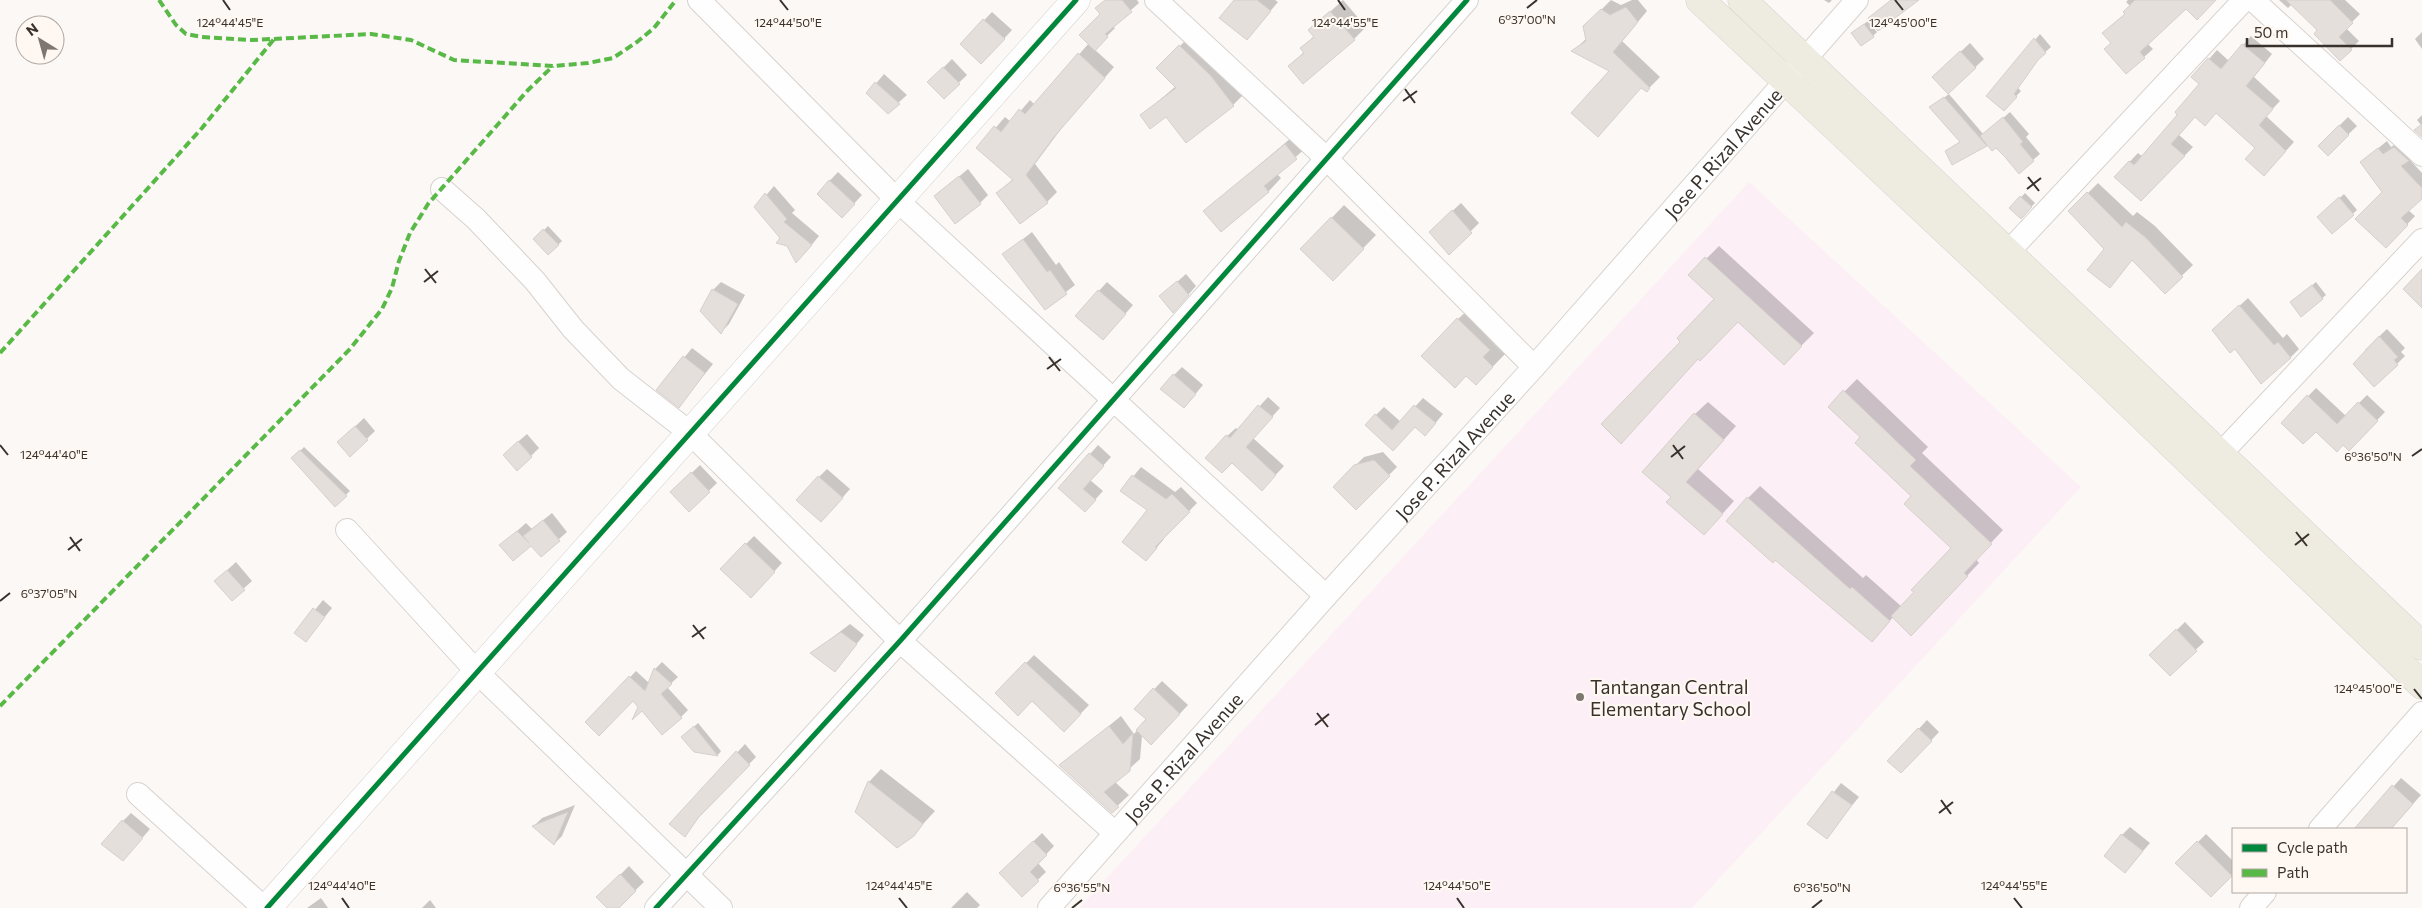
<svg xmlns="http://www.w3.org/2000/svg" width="2422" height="908" viewBox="0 0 2422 908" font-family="Commissioner,sans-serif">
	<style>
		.education { fill: #fdeff6 }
		.shadow { fill: #0003 }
		.building { fill: #e4dfdb; stroke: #d6d0cd }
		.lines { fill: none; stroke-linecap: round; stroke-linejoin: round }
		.minor-casing { stroke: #d7d2ce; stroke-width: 24 }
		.tertiary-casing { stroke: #d7d2ce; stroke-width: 29 }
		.trunk-casing { stroke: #d6d3d1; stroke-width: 29 }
		.minor { stroke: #fffefe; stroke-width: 22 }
		.tertiary { stroke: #fffefe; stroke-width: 28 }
		.trunk { stroke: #eeebe1; stroke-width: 28 }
		.quiet { stroke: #58b947; stroke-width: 4; stroke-dasharray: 8 4; stroke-linecap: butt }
		.cycleway-casing { stroke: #fff8f2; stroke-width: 8 }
		.cycleway { stroke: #00873e; stroke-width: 5 }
		.ticks { fill: none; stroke: #38312c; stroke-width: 2 }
		.poi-dot { fill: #7d7772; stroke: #fff8f2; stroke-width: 2 }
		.labels { text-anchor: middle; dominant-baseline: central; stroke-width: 4; stroke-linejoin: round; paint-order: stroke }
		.street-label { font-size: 19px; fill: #38312c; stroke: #fff8f2 }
		.poi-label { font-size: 19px; fill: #38312c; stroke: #fff8f2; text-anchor: start }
		.ticks-label { font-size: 12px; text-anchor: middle; fill: #38312c; stroke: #fff8f2; stroke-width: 4; stroke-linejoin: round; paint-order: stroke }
	</style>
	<rect width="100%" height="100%" fill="#fcf8f5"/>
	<path class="education" d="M1749,182L2081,487L1692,908H1079Z"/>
	<path class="shadow" d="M1105,0H1137L1139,3L1113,26L1115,28L1094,49L1114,67L1064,125L1035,164L1057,192L1047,202L998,193L1014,178L978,148L1005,117L1011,122L1030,100L1035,105L1089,43Z
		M1236,0H1275L1278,2L1247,39Z
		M1343,0L1366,27L1354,39L1289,66L1304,52L1302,48L1314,36L1310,30Z
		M1611,0L1621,5L1632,0H1638L1647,11L1622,41L1660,77L1647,90L1573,51L1587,38L1585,26Z
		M1824,0H1832L1829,3Z
		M2128,0H2215L2186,8L2148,44L2153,49L2126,73L2112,43V25L2126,13L2130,6L2126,2Z
		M2279,0H2345L2360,14L2346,28L2359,41L2351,49L2318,30L2292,4L2288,8Z
		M992,12L1012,30L990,54L962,43Z
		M1868,21L1877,32L1873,36L1857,29Z
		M2422,32V49L2415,39Z
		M2040,34L2051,47L2041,56L2018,88L2021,91L2009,104L1988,96Z
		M1191,35L1243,95L1233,105L1142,115L1176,86L1158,68Z
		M2251,36L2272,54L2254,77L2280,101L2266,116L2294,142L2272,166L2257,148L2216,112L2195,116L2179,135L2193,147L2141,200L2116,176L2138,153L2143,157L2179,114L2201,83L2193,77L2217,50L2229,61Z
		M1970,43L1984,59L1949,92L1942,69Z
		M952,59L967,75L944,97L929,82Z
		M884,74L907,95L888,112L868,93Z
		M1949,94L1984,135L2010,112L2029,134L2026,137L2040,154L2033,160L1988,144L1946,151L1961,141L1931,107Z
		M2422,115V136L2421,125L2417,120Z
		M2348,117L2357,126L2328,154L2319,146Z
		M1298,132L1309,145L1277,174L1281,178L1269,191L1221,231L1205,211Z
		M2402,140L2415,152L2409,159L2422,173V197L2408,210L2415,216L2386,247L2384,192L2361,162L2387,141L2391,147Z
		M968,169L988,195L980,203L936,196Z
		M838,172L862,195L850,208L818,193Z
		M2098,183L2133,216L2137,212L2155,226L2193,265L2165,292L2133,259L2110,286L2106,249L2070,211Z
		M774,186L795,210L792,213L819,236L805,253L787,245L756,207Z
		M2025,193L2035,203L2021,217L2011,208Z
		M2344,194L2357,210L2333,232L2319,217Z
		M1461,203L1479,223L1449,253L1430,232Z
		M1344,205L1376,235L1333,279L1302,249Z
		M548,226L562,241L548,254L535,239Z
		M1032,232L1056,265L1059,262L1075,285L1045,308L1004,254Z
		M1719,246L1814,333L1784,363L1738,320L1682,342L1716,299L1690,275Z
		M1186,274L1196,286L1181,303L1161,296Z
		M721,282L745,295L729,324L721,332L713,290Z
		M1107,282L1133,305L1111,330L1077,315Z
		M2316,282L2326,295L2302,315L2295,299Z
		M2248,298L2283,338L2287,334L2299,349L2290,358L2222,322Z
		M1471,307L1502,336L1494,344L1505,354L1476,384L1458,319Z
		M2387,329L2405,348L2401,352L2405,356L2397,364L2365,350Z
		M692,348L713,364L679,406L658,390Z
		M1182,367L1203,385L1192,398L1174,375Z
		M1857,379L1928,447L1922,453L2003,530L1976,559L1979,563L1924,622L1893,617L1884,628L1748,498L1760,486L1863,578L1866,575L1902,607L1953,548L1913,496L1862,437L1829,407Z
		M2316,388L2346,416L2367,395L2385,412L2349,449L2343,444L2316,430L2282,423Z
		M1268,397L1280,408L1253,438L1284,466L1270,481L1227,436L1236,428L1238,430Z
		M1423,398L1443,414L1433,426H1415L1401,441L1376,415L1384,407L1401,422Z
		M1708,402L1736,426L1698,469L1734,501L1716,521L1673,497L1695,414Z
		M364,418L375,431L350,455L347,434Z
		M527,434L539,448L531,456L513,446Z
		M1098,445L1111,457L1090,480L1103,491L1093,502L1060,488Z
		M304,447L350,491L335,505L293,458Z
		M1383,452L1397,467L1356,508L1334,487L1364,457Z
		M700,465L717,483L689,510L672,492Z
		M1141,467L1175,492L1181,487L1197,503L1163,538L1164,539L1146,560L1149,510L1122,490Z
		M827,469L850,489L830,512L819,477Z
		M552,513L567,532L541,555L532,544L501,545L526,523L532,529Z
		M754,536L782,563L759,588L746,544Z
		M236,562L252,581L232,599L224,573Z
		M323,600L332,608L306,640L296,633Z
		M2185,622L2204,642L2170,674L2151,655Z
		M850,624L864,635L834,671L812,653Z
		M1034,655L1089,705L1064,731L1032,700L997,693Z
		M662,662L678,677L667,687L688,710L681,717L639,707L633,699L587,722L636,671L649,683L655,669Z
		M1162,681L1188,705L1160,735H1142L1140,759L1115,782L1129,795L1112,811L1061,765L1121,716L1134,734L1148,719L1136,708Z
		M1927,720L1939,732L1909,764L1889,761Z
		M698,723L721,751L718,755L694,750L683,737Z
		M745,744L756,757L705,809L685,835L671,824Z
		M881,769L935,811L913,835L857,811L869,782Z
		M2401,778L2421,795L2391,829H2366L2360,824Z
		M1841,783L1859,797L1826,837L1809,824Z
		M575,805L562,836L554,844L534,826L542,818Z
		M131,813L150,829L131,851L123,821Z
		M2130,827L2150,843L2125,872L2122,835Z
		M1042,833L1054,846L1038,863L1046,872L1022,895L1001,873Z
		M2206,834L2233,861V873L2211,895L2177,863Z
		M629,866L644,882L617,908H609L598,897Z
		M967,892L980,905L977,908H951Z
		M321,898L328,908H307Z
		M430,900L436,908H422Z"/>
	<path class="building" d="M1105,0H1122L1132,12L1105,34L1108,37L1095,51L1079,35L1100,14L1095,8Z
		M1234,0H1257L1271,11L1247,40L1219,18Z
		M1891,0H1919L1878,31L1868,18Z
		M2135,0H2216L2197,20L2186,9L2140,52L2145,58L2126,74L2104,49L2111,43L2102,33L2125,14L2123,12Z
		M2286,0H2330L2353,23L2339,37L2352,50L2340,61L2314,34L2317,30Z
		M1626,7L1638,22L1613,52L1650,88L1647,92L1641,88L1598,137L1571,113L1609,71L1571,51L1586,41L1583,26L1601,9L1610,15Z
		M1330,11L1355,40L1303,84L1288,66L1304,53L1300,48L1314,37L1308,30Z
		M983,19L1005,39L981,64L960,44Z
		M1864,24L1874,37L1861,46L1851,33Z
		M2034,38L2046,53L2038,60L2014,94L2017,97L2004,111L1986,96Z
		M2242,44L2265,63L2246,86L2273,109L2259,125L2286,151L2264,176L2245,159L2255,148L2216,113L2205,126L2195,117L2171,144L2185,156L2141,201L2114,177L2129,161L2134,165L2177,115L2175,112L2199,84L2191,77L2208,58L2221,69Z
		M1179,45L1211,76L1234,106L1186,143L1166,117L1150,129L1140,115L1176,88L1156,68Z
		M1960,51L1976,68L1948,94L1932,77Z
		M1078,53L1105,78L1054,137L1026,175L1048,203L1020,224L996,193L1013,180L976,148L994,126L1001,132L1019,109L1025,114Z
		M943,67L960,84L944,99L927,82Z
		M875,82L900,104L888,114L866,93Z
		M1944,97L1987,146L1952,165L1945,151L1960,142L1929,107Z
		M2003,117L2023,142L2020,144L2034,161L2019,174L2005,157L1996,148L1992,151L1980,136Z
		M2422,124V137L2414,130Z
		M2339,125L2349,135L2328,156L2318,146Z
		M1285,144L1297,159L1264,186L1269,192L1221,232L1203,211Z
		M2394,147L2409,161L2401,166L2422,188V199L2401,218L2408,225L2386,248L2355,219L2382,192L2360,162L2378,148L2383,154Z
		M959,176L981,204L955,224L934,196Z
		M829,180L855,204L842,218L817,194Z
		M2087,192L2122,227L2126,222L2145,237L2183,277L2165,294L2132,260L2110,288L2087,270L2104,249L2068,211Z
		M765,193L787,219L784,222L812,245L796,263L787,246L776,243L780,238L754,207Z
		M2020,196L2032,207L2021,219L2009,208Z
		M2339,197L2354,215L2332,234L2317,217Z
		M1452,210L1472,233L1449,255L1429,232Z
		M1331,217L1364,249L1333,281L1300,249Z
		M543,229L559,245L548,255L533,239Z
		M1023,239L1047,272L1050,270L1067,294L1045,310L1002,254Z
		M1705,257L1802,346L1784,365L1738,322L1700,361L1698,359L1621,444L1601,424L1680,342L1677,338L1714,299L1688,275Z
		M2422,269V308L2403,289Z
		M1177,281L1189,295L1173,313L1159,296Z
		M2312,285L2323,299L2301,317L2290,302Z
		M712,289L738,304L721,334L700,311Z
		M1098,290L1126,314L1103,340L1075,316Z
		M2239,305L2274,345L2278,342L2291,358L2261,384L2235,349L2230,353L2212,330Z
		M1457,318L1490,350L1483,357L1493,367L1476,385L1466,376L1455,388L1421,356Z
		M2379,336L2398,357L2394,360L2398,365L2374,387L2353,364Z
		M683,356L705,373L679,408L656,390Z
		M1173,374L1196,394L1184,408L1160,389Z
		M1843,390L1916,460L1910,466L1992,544L1964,573L1968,576L1911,636L1891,616L1914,592L1911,590L1951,548L1904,504L1911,496L1855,443L1860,437L1828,407Z
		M2307,395L2337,424L2358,402L2378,421L2349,451L2343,445L2337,452L2316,432L2303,444L2281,423Z
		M1258,405L1273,417L1246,447L1276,475L1262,491L1232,463L1222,473L1205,458L1226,435L1230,438Z
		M1414,405L1436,423L1425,436L1415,427L1393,451L1365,425L1375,414L1392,430Z
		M1694,413L1724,440L1686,482L1723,514L1704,535L1666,502L1671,497L1642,472Z
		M355,426L368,440L350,457L337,442Z
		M518,441L532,457L517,471L503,455Z
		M300,450L347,496L335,507L291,458Z
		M1089,453L1104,466L1083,489L1096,500L1085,512L1058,488Z
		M1374,460L1390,476L1356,510L1333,487L1354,465Z
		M691,472L710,492L689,512L670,492Z
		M1132,475L1166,499L1172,494L1190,512L1155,547L1157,548L1146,561L1122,542L1147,510L1120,491Z
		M818,476L843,498L821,522L796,500Z
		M1747,497L1850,589L1852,587L1890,621L1872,642L1775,560L1773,563L1726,521Z
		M543,520L560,541L541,557L531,546L513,561L499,545L517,531L529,543L523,536Z
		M745,543L775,572L751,598L720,569Z
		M227,570L245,590L232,601L214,581Z
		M313,608L325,617L306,642L294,633Z
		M2176,629L2197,651L2170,676L2149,655Z
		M841,632L857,644L835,672L810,653Z
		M1025,662L1081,714L1064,732L1032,701L1018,716L995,693Z
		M654,668L672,684L661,694L682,718L662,735L642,711L632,720L638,707L633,701L599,736L585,722L629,676L645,691Z
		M1153,688L1180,714L1151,745L1136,730L1146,719L1134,709Z
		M694,726L718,756L694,752L681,737Z
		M1109,726L1123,744L1133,733L1130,771L1104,792L1119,807L1112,813L1059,765Z
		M1918,728L1932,741L1901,773L1887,761Z
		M736,751L750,765L698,818L685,837L669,824Z
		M868,781L923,824L914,836L897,848L855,812Z
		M2392,785L2413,804L2391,829H2354Z
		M1832,791L1852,805L1827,839L1807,824Z
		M568,812L554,845L532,826Z
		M122,820L143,838L123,861L101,844Z
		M2121,834L2143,851L2125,873L2104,856Z
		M1033,841L1047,855L1030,872L1039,881L1022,897L999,873Z
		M2197,841L2232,876L2211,897L2175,863Z
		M620,874L636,891L619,908H607L596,897Z"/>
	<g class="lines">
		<g class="minor-casing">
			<g id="minor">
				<path d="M699,0L898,201L1326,596"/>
				<path d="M1156,0L1326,158L1534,367"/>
				<path d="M2253,0L2422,155"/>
				<path d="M442,189L476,219L535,281L573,329L621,379L689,432L900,641L1115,833"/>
				<path d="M1997,264L2244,0"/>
				<path d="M2209,466L2422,240"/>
				<path d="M347,530L477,672L721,908"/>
				<path d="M138,794L264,908"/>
				<path d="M2320,829L2422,713"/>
				<path d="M656,908L900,641L1467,0"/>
				<path id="s1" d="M1049,908L1326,596L1534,367L1857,0"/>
				<path d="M2251,908L2265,892"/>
			</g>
		</g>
		<g class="tertiary-casing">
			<path id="tertiary" d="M267,908L1076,0"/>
		</g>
		<g class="trunk-casing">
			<path id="trunk" d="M1700,0L2091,367L2422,685
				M1742,0L2422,646"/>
		</g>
		<use href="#minor" class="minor"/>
		<use href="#tertiary" class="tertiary"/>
		<use href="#trunk" class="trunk"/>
		<path class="quiet" d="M159,0L176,25L186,34L202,37L252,40L371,34L411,40L454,60L553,66L588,63L613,58L637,42L654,28L676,0
			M0,353L202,128L274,39
			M0,706L350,349L382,309L392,288L399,261L410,233L428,204L528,90L553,66"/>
		<g class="cycleway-casing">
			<path id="cycleway" d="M267,908L1076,0
				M656,908L900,641L1467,0"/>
		</g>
		<use href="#cycleway" class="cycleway"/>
	</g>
	<path class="ticks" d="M223,0L230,10M780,0L788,10M1338,0L1345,10M1895,0L1903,10M1527,8L1537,0M1405,89L1415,103M1403,101L1417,91M2028,177L2039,191M2027,189L2041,178M425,269L436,283M424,282L438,271M1049,357L1060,371M1047,369L1061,359M0,445L8,455M1673,445L1683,459M2412,456L2422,449M1671,457L1685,446M2296,532L2307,546M70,537L80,551M2295,545L2309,534M68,550L82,539M0,601L10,593M693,625L704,639M692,637L706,627M2414,689L2422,699M1317,713L1328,727M1315,725L1329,714M1941,800L1951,814M1939,813L1953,802M342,898L349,908M899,898L907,908M1457,898L1464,908M2014,898L2022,908M1072,908L1082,900M1812,908L1822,900"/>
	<circle class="poi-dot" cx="1580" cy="697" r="5"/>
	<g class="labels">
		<g class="street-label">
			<text stroke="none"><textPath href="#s1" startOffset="1012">Jose P. Rizal Avenue</textPath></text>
			<text stroke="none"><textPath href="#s1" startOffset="608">Jose P. Rizal Avenue</textPath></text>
			<text stroke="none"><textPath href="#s1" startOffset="202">Jose P. Rizal Avenue</textPath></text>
		</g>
		<g class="poi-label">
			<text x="1590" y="686">Tantangan Central<tspan x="1590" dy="22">Elementary School</tspan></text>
		</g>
	</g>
	<g class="ticks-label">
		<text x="1527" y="24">6°37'00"N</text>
		<text x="230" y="27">124°44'45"E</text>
		<text x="788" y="27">124°44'50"E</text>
		<text x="1345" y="27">124°44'55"E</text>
		<text x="1903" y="27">124°45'00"E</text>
		<text x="54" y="459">124°44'40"E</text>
		<text x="2373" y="461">6°36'50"N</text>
		<text x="49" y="598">6°37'05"N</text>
		<text x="2368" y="693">124°45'00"E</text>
		<text x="342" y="890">124°44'40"E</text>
		<text x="899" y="890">124°44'45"E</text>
		<text x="1457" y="890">124°44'50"E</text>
		<text x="2014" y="890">124°44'55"E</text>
		<text x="1082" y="892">6°36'55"N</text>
		<text x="1822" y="892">6°36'50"N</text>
	</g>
	<rect x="2232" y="828" width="175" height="65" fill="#fff8f2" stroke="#afa8a3"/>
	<rect x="2242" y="844" width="25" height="8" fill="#00873e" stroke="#afa8a3"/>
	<text x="2277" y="853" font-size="15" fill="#38312c">Cycle path</text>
	<rect x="2242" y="869" width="25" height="8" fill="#58b947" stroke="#afa8a3"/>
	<text x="2277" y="878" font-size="15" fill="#38312c">Path</text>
	<g transform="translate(40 40) rotate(323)"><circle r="24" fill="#fff8f2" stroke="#afa8a3"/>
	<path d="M0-4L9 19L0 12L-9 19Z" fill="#7d7772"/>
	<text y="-8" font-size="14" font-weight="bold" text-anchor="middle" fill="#38312c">N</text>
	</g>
	<path d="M2247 38v8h145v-8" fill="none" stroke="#38312c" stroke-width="2.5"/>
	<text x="2254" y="38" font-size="15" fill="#38312c" stroke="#fff8f2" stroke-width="4" paint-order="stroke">50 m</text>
</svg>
